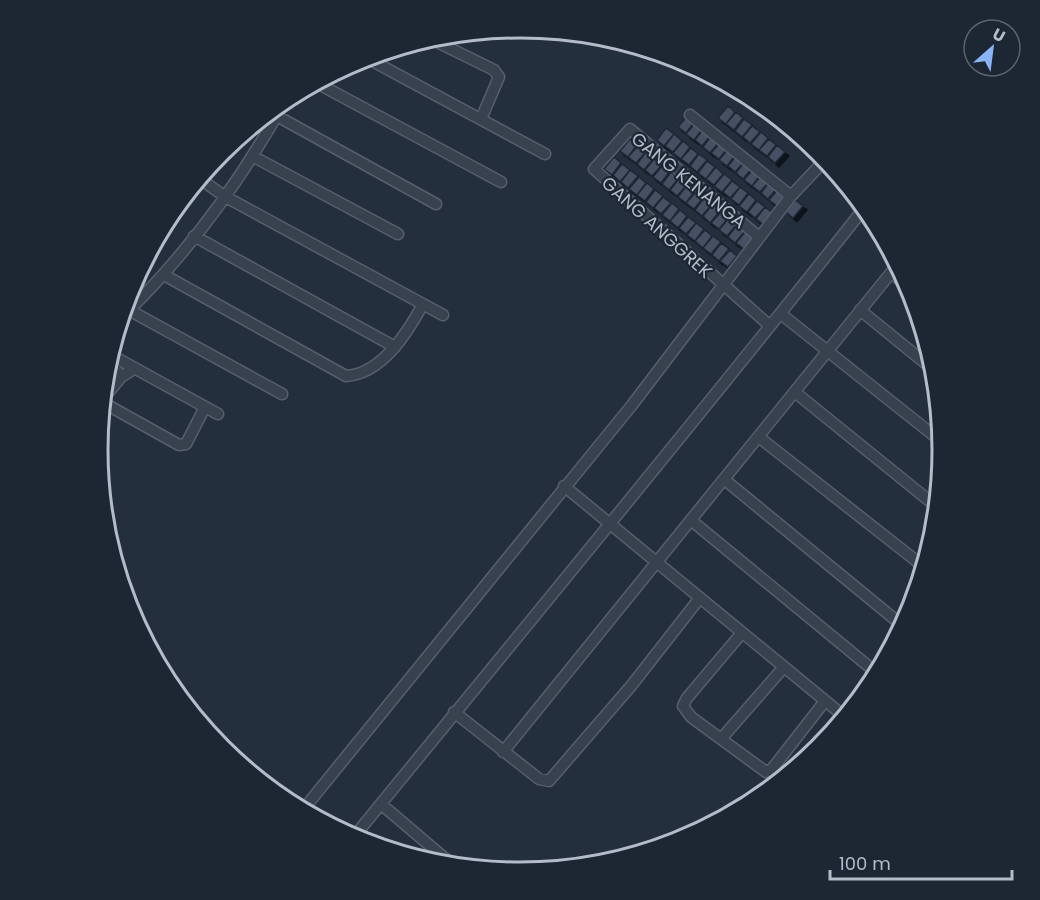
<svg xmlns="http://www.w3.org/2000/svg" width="1040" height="900" viewBox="0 0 1040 900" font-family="Poppins,sans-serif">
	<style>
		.building { fill: #455162; stroke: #1f2835; stroke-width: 1.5; filter: url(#shadow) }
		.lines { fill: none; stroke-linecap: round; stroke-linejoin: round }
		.minor-casing { stroke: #565f6c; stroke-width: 13 }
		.minor { stroke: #38414e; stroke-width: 10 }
		.labels { text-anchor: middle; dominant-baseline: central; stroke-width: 4.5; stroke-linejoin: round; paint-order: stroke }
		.street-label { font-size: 18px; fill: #b4bcc9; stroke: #1d2633 }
		.rim { fill: none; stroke: #b4bcc9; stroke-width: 3 }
	</style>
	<defs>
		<filter id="shadow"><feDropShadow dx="4" dy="4" stdDeviation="0" flood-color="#0009"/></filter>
	</defs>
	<rect width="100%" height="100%" fill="#242f3e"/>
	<path class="building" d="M617,40L632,44L631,47L616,43Z
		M728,106L735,112L726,124L718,118Z
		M736,112L743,118L734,130L726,124Z
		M688,115L695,121L686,133L678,127Z
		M744,119L752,125L742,137L735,131Z
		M696,122L703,128L694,140L686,134Z
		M752,126L760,132L750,143L743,137Z
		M666,128L674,134L664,146L657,140Z
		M704,128L712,134L702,146L695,140Z
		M761,132L768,138L759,150L751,144Z
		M674,134L682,141L673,152L665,146Z
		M712,135L720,141L710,153L703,147Z
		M630,139L637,145L628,157L620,151Z
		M769,139L776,145L767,156L759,150Z
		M683,141L690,147L681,159L673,153Z
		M721,142L728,148L719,159L711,153Z
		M777,145L785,152L775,163L768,157Z
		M638,146L646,152L636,163L628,157Z
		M691,148L698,154L689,165L681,159Z
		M729,148L736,154L727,166L719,160Z
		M646,152L654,158L644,170L637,164Z
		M699,154L707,160L697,172L690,166Z
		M737,155L745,161L735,172L728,166Z
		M614,157L621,163L612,175L604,169Z
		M654,159L662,165L652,176L645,170Z
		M707,161L715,167L706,179L698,173Z
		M745,161L753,167L743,179L736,173Z
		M622,164L630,170L620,182L613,175Z
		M663,165L670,171L661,183L653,177Z
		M716,167L723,174L714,185L706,179Z
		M754,168L761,174L752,186L744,180Z
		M630,170L638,176L628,188L621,182Z
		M671,172L679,178L669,190L662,184Z
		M724,174L732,180L722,192L714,186Z
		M762,175L770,181L760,192L752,186Z
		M639,177L646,183L637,195L629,189Z
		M679,179L687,185L677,196L670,190Z
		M732,181L740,187L730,198L723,192Z
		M770,181L778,187L768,199L761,193Z
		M647,183L654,189L645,201L637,195Z
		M687,185L695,191L686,203L678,197Z
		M740,187L748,193L739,205L731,199Z
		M779,188L786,194L777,206L769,200Z
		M655,190L663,196L653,208L646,202Z
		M696,192L703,198L694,209L686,203Z
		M749,194L756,200L747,212L739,206Z
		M663,197L671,203L661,214L654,208Z
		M704,198L712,204L702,216L695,210Z
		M795,200L803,206L793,218L786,212Z
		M757,201L765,207L755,218L748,212Z
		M672,203L679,209L670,221L662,215Z
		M712,205L720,211L710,223L703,216Z
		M765,207L773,213L764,225L756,219Z
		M680,210L687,216L678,228L670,221Z
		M721,212L728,218L719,229L711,223Z
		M688,217L696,223L686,234L679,228Z
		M729,218L737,224L727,236L719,230Z
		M696,223L704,229L695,241L687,235Z
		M737,225L745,231L735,243L728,237Z
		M705,230L712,236L703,248L695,241Z
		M746,231L753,238L744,249L736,243Z
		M713,236L721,242L711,254L703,248Z
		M721,243L729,249L719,261L712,255Z
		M730,250L737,256L728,267L720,261Z"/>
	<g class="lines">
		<g class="minor-casing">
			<path id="minor" d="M429,38L494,70L499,77L481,119
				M658,56V52
				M365,57L545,154
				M315,82L501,182
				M690,115L791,196
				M277,116L436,204
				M254,157L398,234
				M199,178L224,196L443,315
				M194,236L395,347
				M759,237L630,129L594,169L770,326
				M891,273L911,289
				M164,275L346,376C382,374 408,332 423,304
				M129,310L282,394
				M860,310L935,371
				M781,314L942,442
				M120,319C187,255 243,178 287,97
				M109,354L218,414
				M108,359L121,377
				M796,393L937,507
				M102,400L121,377L135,368
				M102,402L179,445L186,444L205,407
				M760,438L924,567
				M725,480L903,626
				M564,486L845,717
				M692,521L878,674
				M741,634L687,698L683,706L691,717L766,772L772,769L825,701
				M454,712L539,779L549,781L631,686L699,599
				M721,739L784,667
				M503,752L898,264
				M381,804L455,867
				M302,811L632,405L791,196L826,159
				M353,838C524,628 697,420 865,207"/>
		</g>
		<use href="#minor" class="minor"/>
	</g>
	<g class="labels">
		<g class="street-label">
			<text transform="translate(689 180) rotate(39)">GANG KENANGA</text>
			<text transform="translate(657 227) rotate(42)">GANG ANGGREK</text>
		</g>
	</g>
	<path d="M0 0H1040V900H0ZM108 450a412 412 0 1 1 824 0a412 412 0 1 1-824 0Z" fill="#1d2633" fill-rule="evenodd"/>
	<path class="rim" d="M108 450a412 412 0 1 1 824 0a412 412 0 1 1-824 0Z"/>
	<g transform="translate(992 48) rotate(28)"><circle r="28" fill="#1d2633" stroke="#59626f" stroke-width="1.5"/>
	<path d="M0-4.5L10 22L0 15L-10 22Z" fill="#8ab4f8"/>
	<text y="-9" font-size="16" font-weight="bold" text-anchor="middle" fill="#b4bcc9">U</text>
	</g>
	<path d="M830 870v9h182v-9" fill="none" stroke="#b4bcc9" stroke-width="3"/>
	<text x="839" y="870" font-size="18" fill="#b4bcc9" stroke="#1d2633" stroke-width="4.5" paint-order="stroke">100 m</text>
</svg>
